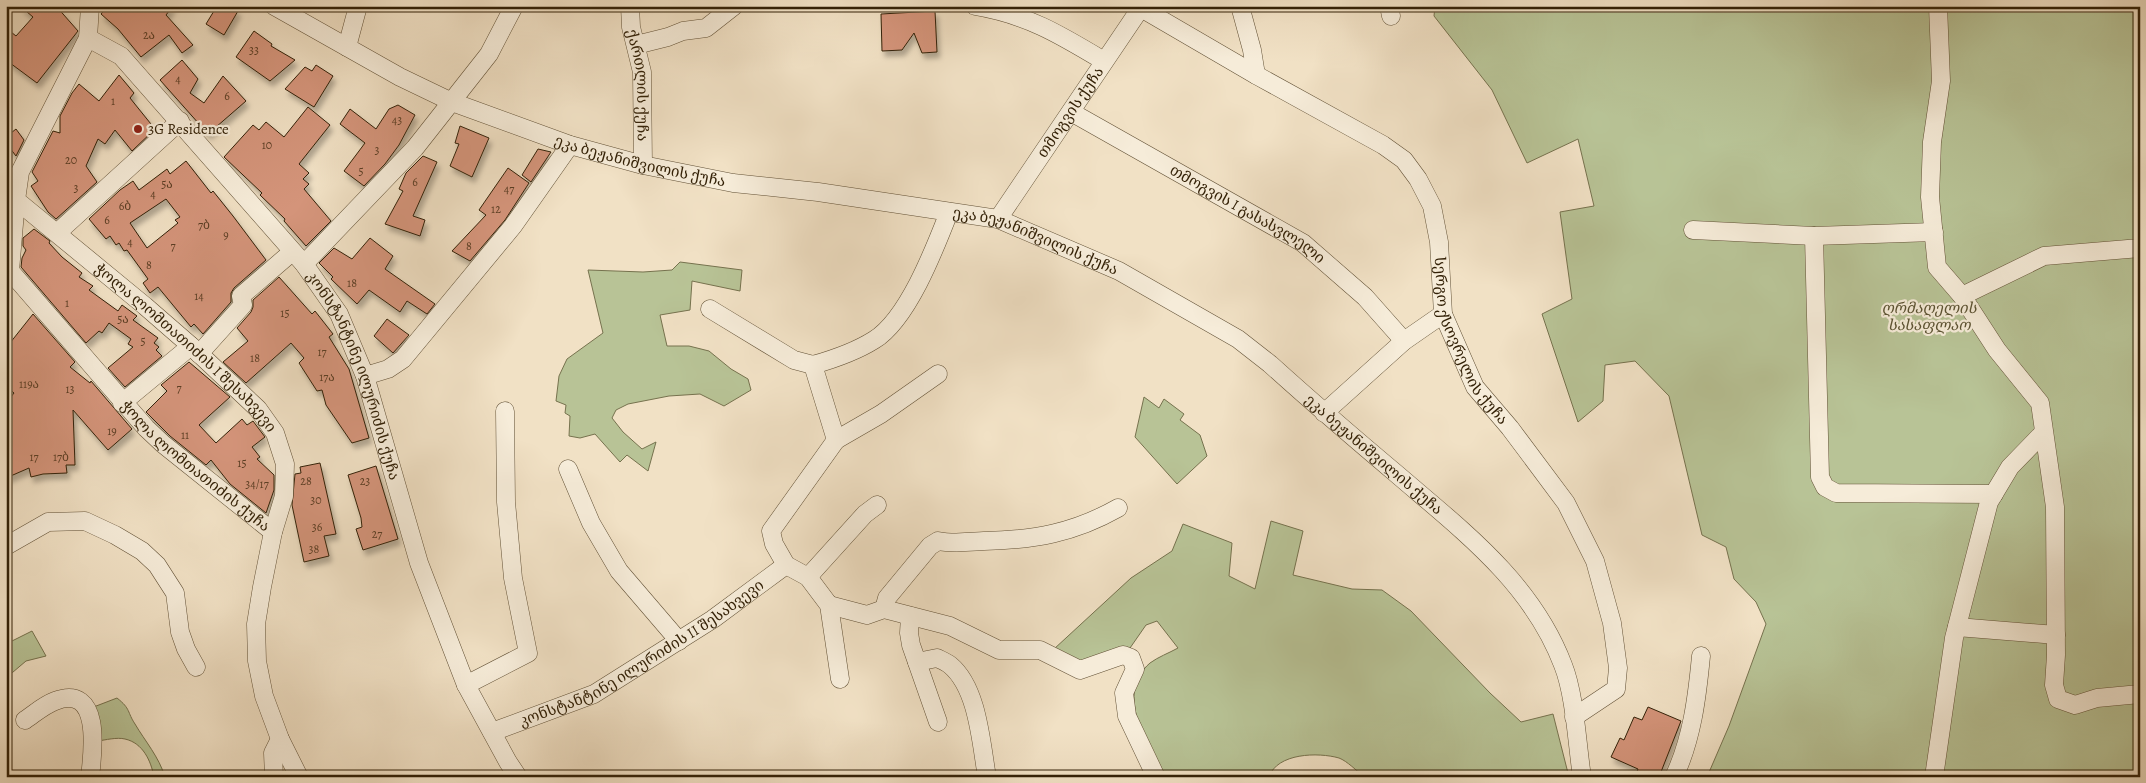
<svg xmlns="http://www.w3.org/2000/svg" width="2146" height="783" viewBox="0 0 2146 783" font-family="Alegreya,'Noto Serif Georgian',serif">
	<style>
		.green { fill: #b8c396; stroke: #76724e }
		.building { fill: #d4947a; stroke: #332107; fill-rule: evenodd; filter: url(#shadow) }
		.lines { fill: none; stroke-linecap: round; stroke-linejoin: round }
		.minor-casing { stroke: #625136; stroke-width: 19 }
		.minor { stroke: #f6ecd9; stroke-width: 18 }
		.poi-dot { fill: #8f2418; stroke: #f6ecd9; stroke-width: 2 }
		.labels { text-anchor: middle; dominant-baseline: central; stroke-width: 4.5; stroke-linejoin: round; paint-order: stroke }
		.number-label { font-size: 12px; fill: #5b3e24 }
		.street-label { font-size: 15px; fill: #332107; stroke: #f6ecd9 }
		.poi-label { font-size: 15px; fill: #332107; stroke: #f6ecd9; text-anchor: start }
		.park-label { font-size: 15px; font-style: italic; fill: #5b5232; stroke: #f6ecd9 }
	</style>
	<defs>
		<filter id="shadow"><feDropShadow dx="3" dy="5.5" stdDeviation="2.5" flood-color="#0004"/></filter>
	</defs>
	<rect width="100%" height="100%" fill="#f1e1c5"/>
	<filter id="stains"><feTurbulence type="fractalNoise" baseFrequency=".004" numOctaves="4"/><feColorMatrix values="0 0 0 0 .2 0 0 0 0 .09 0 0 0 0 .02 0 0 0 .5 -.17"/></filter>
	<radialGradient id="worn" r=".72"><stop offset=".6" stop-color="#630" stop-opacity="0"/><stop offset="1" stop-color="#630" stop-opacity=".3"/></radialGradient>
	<path class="green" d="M1435,6H2140V777H1707L1729,726L1766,624L1756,602L1734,579L1726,547L1702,535L1669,396L1635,361L1605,365L1603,401L1578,422L1542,314L1572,299L1560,212L1594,206L1578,139L1527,163L1492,90L1434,16Z
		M680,262L742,270L740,291L692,281L690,310L660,315L667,346H689L709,351L731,369L748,379L751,390L724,406L700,394L669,396L628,404L616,410L612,418L623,432L642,449L656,442L648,471L627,455L620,462L595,434L580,438L569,436L570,416L565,413L566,405L556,401L559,376L567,359L603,333L588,270L643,272L672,270Z
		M1144,397L1159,408L1164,399L1184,414L1180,420L1200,435L1207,456L1177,484L1135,437Z
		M1271,521L1303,531L1293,575L1352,589L1382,590L1411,611L1490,693L1521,722L1553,714L1569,777H1364C1357,771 1347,761 1339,758C1318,752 1277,753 1269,777H1163C1148,744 1114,694 1150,663C1158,657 1169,653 1178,648L1157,621L1146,625L1130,648L1081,667L1054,649L1131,578L1172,551L1183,524L1232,543L1229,576L1255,589Z
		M32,631L46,656L26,661L6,678V644Z
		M117,698C131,709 127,712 135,724C145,741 159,757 165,777H154C151,761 143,743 125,739C117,737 105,740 98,741L91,708Z"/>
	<path class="building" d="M20,6H56L78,31L37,83L6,60V28L16,36L33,17Z
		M108,6H173L166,15L193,45L182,53L169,35L141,57L118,29L101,14Z
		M217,6H230L238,11L224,35L206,24Z
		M935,11L937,52L922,53L914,33L902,50L882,51L881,14Z
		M254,31L272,44L271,46L295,60L270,81L236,57Z
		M182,60L198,79L190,93L204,103L223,76L246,101L208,134L160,80Z
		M316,65L333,76L314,107L285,89L305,67L312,71Z
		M119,75L134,93L130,98L155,129L132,151L115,130L105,144L98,139L86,166L97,182L56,219L48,212L31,186L38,181L32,172L53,131L60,133V116L72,93L79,84L99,101Z
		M398,105L415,115L399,145L385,164L364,186L344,171L365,143L340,124L350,109L376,129L389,109Z
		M308,107L330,125L299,164L309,173L303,179L309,184L304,189L331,221L306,246L284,221L285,219L260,195L262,193L224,157L253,125L259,130L266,122L284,137Z
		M460,126L489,138L472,177L450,166L459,144L455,143Z
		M16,129L24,140L16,156L6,143V137Z
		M538,149L551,152L531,182L522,175Z
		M423,156L437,162L413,216L425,220L420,236L385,224L403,191L399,189L406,173Z
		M186,161L211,193L213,191L233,216L266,260L234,288L231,293V302L203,334L194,324L191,327L158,287L150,293L143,283L148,279L127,250L124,251L119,243L116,245L110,236L106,239L89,219L120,190L133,181L139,190L167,169L170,174ZM166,199L180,217L175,220L178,223L147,248L130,223Z
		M508,168L529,183L505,220L470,261L452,251L486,215L479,210Z
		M34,229L50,241L49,243L62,257L82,273L79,277L93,286L89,290L118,311L122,305L137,316L133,320L158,338L154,343L159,347L156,350L162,356L125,387L108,368L133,347L128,344L131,339L109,323L102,333L99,331L86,343L21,267L22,258L26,250L23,246V238Z
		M370,238L393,256L385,269L435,304L427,314L407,301L400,312L369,290L357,304L331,279L333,277L319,263L334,248L352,259Z
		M279,277L312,314L315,311L333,334L329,337L349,369L369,438L352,443L326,405L322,390L317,391L299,363L304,358L291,343L246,383L223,362L248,341L237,328L251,312L253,307V300Z
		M33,314L75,362L70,367L90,383L91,381L132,429L108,450L73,410L75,465H66L67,473L43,474L31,477L29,468L6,478V403L14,393L6,386V348Z
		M387,319L409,335L393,353L374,336Z
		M189,362L230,397L199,425L216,443L242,419L247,425L253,421L265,437L252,447L260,457L257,459L274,475V490L266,513L230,484L211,460L206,465L170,436L146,412L167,391L161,385Z
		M320,463L336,534L324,536L329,556L304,562L292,505L295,474L301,473L300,467Z
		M376,466L398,539L363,550L356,529L362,527L361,518L348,475Z
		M1648,707L1681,721L1659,777H1635L1638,769L1611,757L1620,738L1624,740L1634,717L1642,720Z"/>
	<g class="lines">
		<g class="minor-casing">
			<g id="minor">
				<path id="s1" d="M90,6L88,38L20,172L16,200L145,306L191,346L258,409L275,433L285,464L284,496L273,532L262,587L256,624L257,661L264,696L280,739L299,777"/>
				<path id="s2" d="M274,6L400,77L452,102L570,145L643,165L733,183L818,192L998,219L1119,271L1238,339L1270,364C1312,402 1355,439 1399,476C1463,531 1532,583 1563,665C1575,695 1577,744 1582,777"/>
				<path id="s3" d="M630,6L631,27L642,72L643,165"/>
				<path d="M975,6C1028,15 1059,34 1104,61"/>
				<path d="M1240,6L1252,50L1256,75"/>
				<path d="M1389,6L1391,16"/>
				<path d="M1938,6L1941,81L1932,142L1930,197L1937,267L1962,296L1997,350L2040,403L2055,507L2056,655L2054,685L2058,699L2075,705L2097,698L2140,694"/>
				<path id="s4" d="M1141,8L1256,75L1383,145L1404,160L1418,179L1432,206L1439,242L1443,314L1475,387L1510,428L1566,503L1595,561L1612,623L1618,668L1616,689L1574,717"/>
				<path id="s5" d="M88,38L121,56L304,264L339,314L365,376L419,563L466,685L508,762L518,777"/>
				<path d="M636,45L668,37L683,31L706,28L734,6"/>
				<path d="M347,47L358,6"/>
				<path id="s6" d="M1071,112L1303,243L1365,297L1404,341"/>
				<path id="s7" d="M11,194L16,200L10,271L146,428L163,444L273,532"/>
				<path id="s8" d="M998,219L1142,6"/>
				<path d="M1693,230L1814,236L1934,232"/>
				<path d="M57,233L180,121"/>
				<path d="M1814,236L1820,477L1825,487L1836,493L1994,494"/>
				<path d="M304,264L415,148L489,54L514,6"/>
				<path d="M1962,296L2044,256L2140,248"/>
				<path d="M710,309L794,360L813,365L836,440L771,531L774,544L786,565L808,577L829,605L840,679"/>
				<path d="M199,354L243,305L241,296L292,252"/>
				<path d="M813,365C834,359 855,352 874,340C908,319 935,248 949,212"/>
				<path d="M365,376L388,369L403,359L513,226L570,145"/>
				<path d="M122,403L191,346"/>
				<path d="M1324,413L1404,341L1443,314"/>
				<path d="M836,440L881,414L938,374"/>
				<path d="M568,469L591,523L619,571L679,641"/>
				<path d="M6,546L48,522L85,521L115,535L142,551L157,565L175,593L180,632L186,649L196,667"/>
				<path d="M808,577L865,514L877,505"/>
				<path d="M829,605L867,615L884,609L950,626L999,650H1040L1080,670L1123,655L1131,658L1135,669L1124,693L1127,716L1156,777"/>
				<path d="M884,609L887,598L930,546L938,541C953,544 968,542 984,541C1034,540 1074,533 1118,508"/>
				<path d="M910,616L909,633L911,645L938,722"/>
				<path d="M1957,627L2056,635"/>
				<path d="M917,662L937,658C941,660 946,662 950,665C978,688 981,743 987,777"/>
				<path d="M466,685L528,653L513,578L506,502L505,411"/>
				<path d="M25,720C34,714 44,705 55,701C102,683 93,752 90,777"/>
				<path id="s9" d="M492,732L594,694L713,619L786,565"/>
				<path d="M274,777L273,753L280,739"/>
				<path d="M1674,777C1692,739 1697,698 1701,656"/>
				<path d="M1934,777L1954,638L1989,502L2010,467L2043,433"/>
			</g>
		</g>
		<use href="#minor" class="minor"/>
	</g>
	<circle class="poi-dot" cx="138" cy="129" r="5"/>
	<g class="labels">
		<g class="number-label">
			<text x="149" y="35">2ა</text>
			<text x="254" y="50">33</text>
			<text x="178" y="79">4</text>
			<text x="227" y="96">6</text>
			<text x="113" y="101">1</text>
			<text x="397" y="120">43</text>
			<text x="267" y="145">10</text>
			<text x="377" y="150">3</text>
			<text x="71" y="160">20</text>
			<text x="361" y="171">5</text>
			<text x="415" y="182">6</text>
			<text x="167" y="184">5ა</text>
			<text x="76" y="188">3</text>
			<text x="509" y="189">47</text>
			<text x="153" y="194">4</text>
			<text x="125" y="206">6ბ</text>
			<text x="496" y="209">12</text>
			<text x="107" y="220">6</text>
			<text x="204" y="225">7ბ</text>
			<text x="226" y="235">9</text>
			<text x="130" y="242">4</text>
			<text x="173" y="246">7</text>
			<text x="469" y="246">8</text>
			<text x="149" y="265">8</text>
			<text x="352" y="283">18</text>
			<text x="199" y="296">14</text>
			<text x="67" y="303">1</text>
			<text x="285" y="313">15</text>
			<text x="123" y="319">5ა</text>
			<text x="143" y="341">5</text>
			<text x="322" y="352">17</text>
			<text x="255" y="358">18</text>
			<text x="327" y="377">17ა</text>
			<text x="29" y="384">119ა</text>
			<text x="179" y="388">7</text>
			<text x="70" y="389">13</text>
			<text x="112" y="431">19</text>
			<text x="185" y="435">11</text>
			<text x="34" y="457">17</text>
			<text x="61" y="457">17ბ</text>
			<text x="242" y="463">15</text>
			<text x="306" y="481">28</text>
			<text x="365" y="481">23</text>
			<text x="257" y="484">34/17</text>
			<text x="316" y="500">30</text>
			<text x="317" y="527">36</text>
			<text x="377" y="534">27</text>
			<text x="314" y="549">38</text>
		</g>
		<g class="street-label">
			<text stroke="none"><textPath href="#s3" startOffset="80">ქართლის ქუჩა</textPath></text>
			<text stroke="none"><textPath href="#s8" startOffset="129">თმოგვის ქუჩა</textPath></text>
			<text stroke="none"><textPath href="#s2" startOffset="400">ეკა ბეჟანიშვილის ქუჩა</textPath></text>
			<text stroke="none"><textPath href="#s6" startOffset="204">თმოგვის I გასასვლელი</textPath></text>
			<text stroke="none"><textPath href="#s2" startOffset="805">ეკა ბეჟანიშვილის ქუჩა</textPath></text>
			<text stroke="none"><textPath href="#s4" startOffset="501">სერგო ქსოვრელის ქუჩა</textPath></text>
			<text stroke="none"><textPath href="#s1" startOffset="436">ჭოლა ლომთათიძის I შესახვევი</textPath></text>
			<text stroke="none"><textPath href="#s5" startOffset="438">კონსტანტინე ილურიძის ქუჩა</textPath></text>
			<text stroke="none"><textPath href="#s2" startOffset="1210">ეკა ბეჟანიშვილის ქუჩა</textPath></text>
			<text stroke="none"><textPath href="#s7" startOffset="349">ჭოლა ლომთათიძის ქუჩა</textPath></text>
			<text stroke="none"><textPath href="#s9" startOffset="170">კონსტანტინე ილურიძის II შესახვევი</textPath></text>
		</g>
		<g class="poi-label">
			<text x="148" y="129">3G Residence</text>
		</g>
		<g class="park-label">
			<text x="1929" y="308">ღრმაღელის<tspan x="1929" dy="17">სასაფლაო</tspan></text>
		</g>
	</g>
	<rect width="2146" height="783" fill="none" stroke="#f1e1c5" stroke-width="25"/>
	<rect x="8" y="8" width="2131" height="768" fill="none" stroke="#332107" stroke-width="2.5"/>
	<rect x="12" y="12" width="2121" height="758" fill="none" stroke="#332107"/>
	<rect width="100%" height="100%" filter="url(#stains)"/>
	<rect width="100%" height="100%" fill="url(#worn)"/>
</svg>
